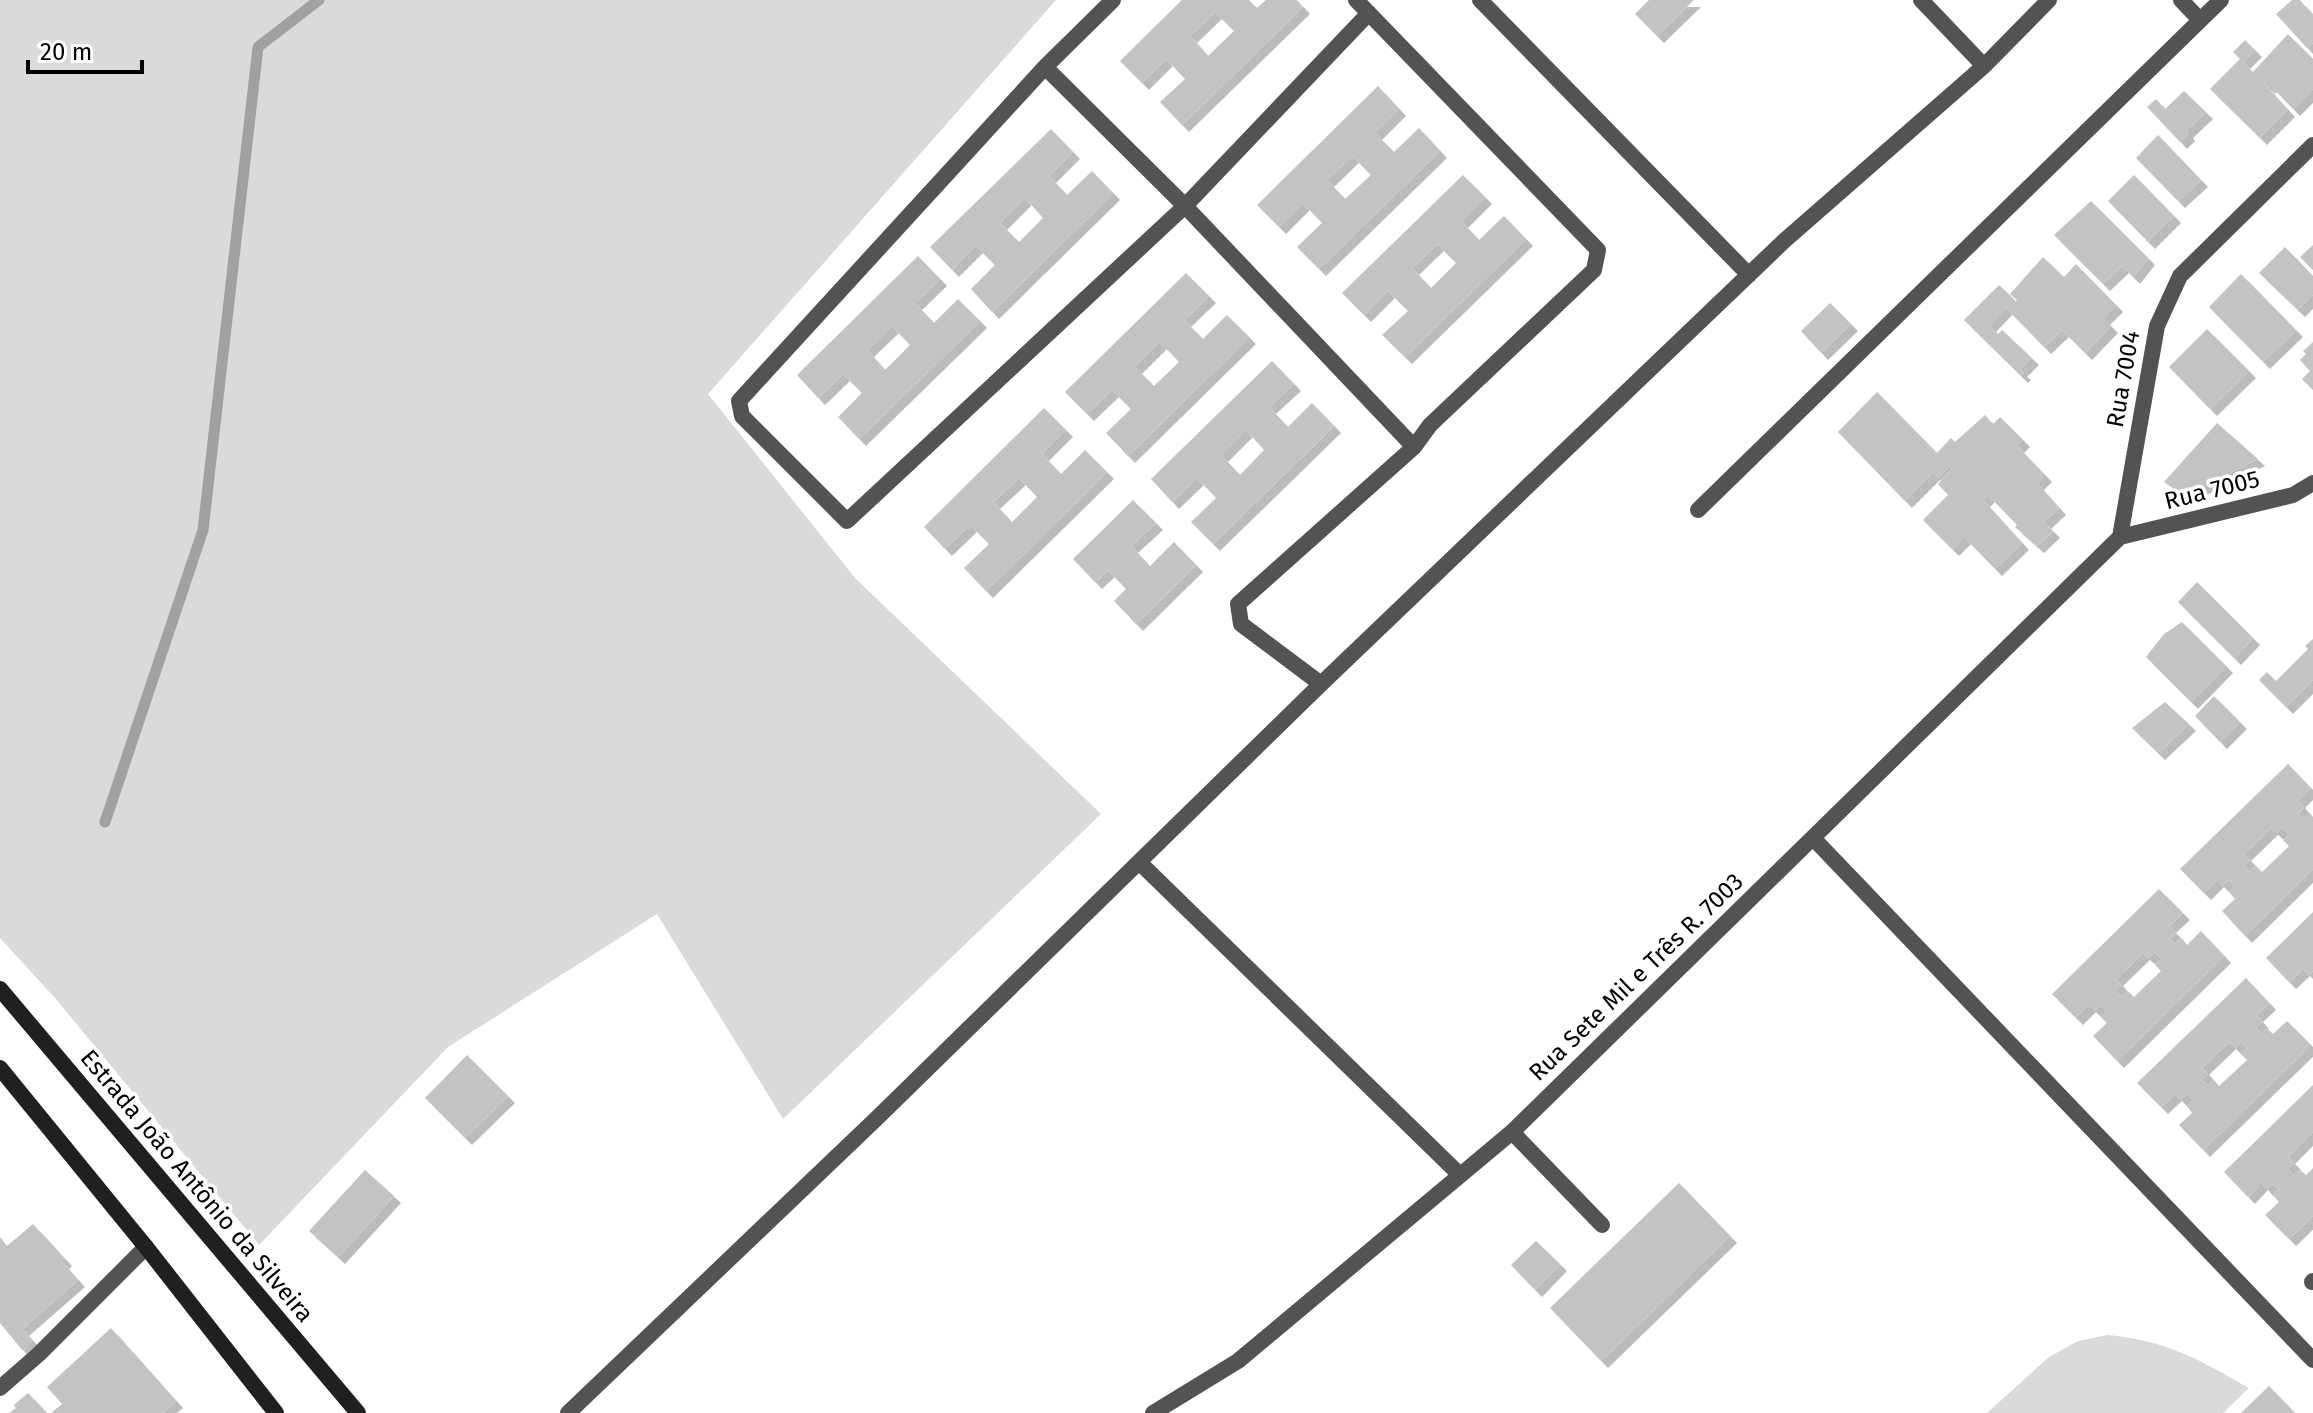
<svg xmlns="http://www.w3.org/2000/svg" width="2313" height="1413" viewBox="0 0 2313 1413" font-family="'Fira Sans',sans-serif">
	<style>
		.green { fill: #dadada }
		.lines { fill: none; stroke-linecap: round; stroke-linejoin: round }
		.stream { stroke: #a1a1a1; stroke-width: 11 }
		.building { fill: #c3c3c3; fill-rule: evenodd; filter: url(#shadow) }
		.service { stroke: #535353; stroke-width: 16 }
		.minor { stroke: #535353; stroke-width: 16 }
		.secondary { stroke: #202020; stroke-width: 16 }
		.labels { text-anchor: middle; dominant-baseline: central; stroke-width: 7; stroke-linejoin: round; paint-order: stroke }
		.street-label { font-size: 24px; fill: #000; stroke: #fff }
	</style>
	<defs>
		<filter id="shadow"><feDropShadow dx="7" dy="7" stdDeviation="0" flood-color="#0004"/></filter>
	</defs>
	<rect width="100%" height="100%" fill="#fff"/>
	<path class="green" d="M0,0H1056L708,394L855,578L1101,814L783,1119L657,914L448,1047L259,1245L55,998L0,938Z
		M2108,1335C2168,1341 2198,1359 2249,1388L2223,1413H1987L2049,1357L2078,1341Z"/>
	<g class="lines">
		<path class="stream" d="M105,822L203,530L258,47L319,0"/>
	</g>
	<path class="building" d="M1182,0H1249L1257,8L1266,0H1297L1303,7L1182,125L1160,102L1185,79L1166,59L1142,83L1120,61ZM1215,12L1234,31L1208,56L1190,36Z
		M1649,0H1694L1657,36L1635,14Z
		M2292,0H2300L2313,15V43L2307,48L2276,14Z
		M2288,34L2313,59V89L2293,109L2270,85L2268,87L2260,79L2288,110L2260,138L2210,89L2240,59L2233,52L2245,40L2255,50L2243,62L2253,72Z
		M1378,86L1399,109L1375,133L1394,152L1419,128L1440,151L1319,269L1297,247L1322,223L1303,203L1279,227L1257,205ZM1352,156L1371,175L1345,199L1327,180Z
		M2184,91L2206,112L2186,131L2188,134L2180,142L2147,107L2156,99L2165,109Z
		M1051,129L1073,152L1049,176L1067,195L1092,171L1113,193L992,312L971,289L995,265L976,246L952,270L930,247ZM1025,198L1043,218L1019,242L1000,223Z
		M2158,135L2201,180L2178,201L2136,158Z
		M1463,175L1485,197L1461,221L1479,240L1504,216L1526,239L1405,357L1382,335L1408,311L1388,291L1364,315L1342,293ZM1437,244L1456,263L1431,288L1412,268Z
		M2134,175L2174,216L2148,242L2108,201Z
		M2091,201L2148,258L2133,277L2122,266L2103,284L2054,235Z
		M2313,245V270L2300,257Z
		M2285,247L2313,276V295L2298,310L2259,273Z
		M918,256L940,279L915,303L934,323L958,299L980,321L859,439L838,417L862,393L843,374L818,398L797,375ZM892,326L910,345L885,370L867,350Z
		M2043,257L2064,277L2076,264L2116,305L2103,318L2111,326L2085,353L2062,330L2044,347L2007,309L2017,300L2010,294Z
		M1186,273L1209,296L1184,320L1203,339L1227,315L1249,337L1128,456L1106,433L1131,409L1112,390L1087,414L1065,392ZM1160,342L1179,362L1154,386L1135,367Z
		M2241,274L2296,330L2263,362L2209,307Z
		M1999,285L2014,299L1989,325L1998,334L2002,330L2032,358L2020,370L2024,373L2021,376L1964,320Z
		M1830,303L1851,324L1821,353L1801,331Z
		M2207,329L2249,371L2210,409L2169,367Z
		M2313,342V390L2302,379L2310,371L2300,360L2306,354L2303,351Z
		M1272,361L1294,384L1269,407L1288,427L1312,403L1334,426L1213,544L1191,522L1216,498L1197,478L1172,502L1151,479ZM1246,430L1264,450L1240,475L1221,455Z
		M1877,392L1937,453L1951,438L1955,442L1985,415L1993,424L2000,417L2023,440L2017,446L2045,475L2037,483L2059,508L2044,522L2053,531L2037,546L2015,527L2017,525L1988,495L1983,500L2022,543L1995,569L1964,537L1952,549L1923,520L1948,495L1938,484L1952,469L1950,466L1938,478L1933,473L1905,501L1838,432Z
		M1044,408L1066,430L1042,454L1061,474L1085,450L1107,472L986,591L964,568L989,544L970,525L945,549L924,527ZM1019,478L1037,497L1012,522L993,502Z
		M2217,423L2258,459L2184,496L2164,482Z
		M1133,500L1156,523L1131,546L1150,566L1174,542L1196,565L1136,624L1114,601L1126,589L1108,570L1095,582L1073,559Z
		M2197,582L2253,638L2234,658L2178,602Z
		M2182,622L2226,666L2191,702L2146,657L2164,634Z
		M2313,639V680L2286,707L2259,680L2267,672L2276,681L2308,649L2305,646Z
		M2214,696L2240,722L2220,742L2195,716Z
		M2165,702L2189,724L2158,753L2132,728Z
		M2288,764L2311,788L2298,801L2304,808L2297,814L2303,819L2310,813L2313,817V869L2245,936L2222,911L2235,899L2229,892L2235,886L2229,880L2223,886L2217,880L2204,893L2180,869ZM2283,827L2289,834L2283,840L2289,846L2262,872L2256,866L2249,872L2244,866L2250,860L2244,854L2271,828L2277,833Z
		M2159,889L2183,913L2169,926L2176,933L2169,939L2175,944L2182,938L2187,945L2201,931L2224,956L2117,1061L2093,1036L2107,1023L2101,1017L2107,1011L2101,1005L2095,1011L2089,1005L2076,1018L2052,994ZM2155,952L2161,959L2155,965L2161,971L2134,997L2128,991L2121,997L2115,991L2121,985L2116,979L2143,953L2149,958Z
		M2313,912V971L2309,975L2303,969L2289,982L2266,958Z
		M2246,978L2269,1003L2256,1015L2262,1022L2255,1028L2262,1033L2267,1028L2273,1034L2287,1021L2311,1045L2203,1150L2179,1125L2192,1113L2187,1106L2193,1100L2187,1094L2181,1100L2175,1094L2161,1107L2137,1083ZM2241,1041L2247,1048L2241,1054L2247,1060L2219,1086L2214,1080L2208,1086L2201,1080L2208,1074L2202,1068L2229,1042L2235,1048Z
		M467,1055L508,1096L465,1138L425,1098Z
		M2313,1085V1132L2288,1157L2294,1163L2288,1169L2294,1175L2300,1170L2306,1175L2313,1168V1216L2289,1239L2265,1215L2279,1202L2273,1195L2279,1189L2273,1184L2267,1190L2261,1183L2248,1197L2224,1172Z
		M365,1170L394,1196L338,1257L309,1231Z
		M1679,1183L1730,1236L1601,1361L1550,1308Z
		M33,1224L65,1259L62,1262L78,1280L22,1329L33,1341L23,1351L0,1323V1237L7,1246Z
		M1536,1241L1560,1264L1535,1290L1511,1265Z
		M111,1328L176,1401L162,1413H51L62,1404L47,1387Z
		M2269,1386L2295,1413H2241Z
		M28,1393L47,1413H9L16,1408L14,1405Z"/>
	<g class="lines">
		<path class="service" d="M1113,0L1045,67L739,401L742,416L847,521L1185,206L1369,13
			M2181,0L2200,20
			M1045,67L1185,206L1414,447
			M1698,510L2221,0
			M1321,684L1241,624L1238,604L1414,447L1430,425L1594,270L1598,250L1356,0
			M1813,838L2313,1360
			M1512,1132L1602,1225
			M2312,1282L2313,1281"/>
		<path class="minor" d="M1480,0L1749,275
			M1921,0L1984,66
			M2120,537L2157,326L2180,276L2313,145
			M2120,537L2293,495L2313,483
			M1139,862L1460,1175
			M0,1388L39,1354L146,1247
			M568,1413L876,1119L1321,684L1784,241L1984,66L2049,0
			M1153,1413L1238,1361L1512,1132L2120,537"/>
		<path class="secondary" d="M0,989L358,1413
			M0,1068L146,1247L276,1413"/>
	</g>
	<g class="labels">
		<g class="street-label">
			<text transform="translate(2123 379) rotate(-80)">Rua 7004</text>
			<text transform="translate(2212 490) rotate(-14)">Rua 7005</text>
			<text transform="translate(1636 977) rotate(-44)">Rua Sete Mil e Três R. 7003</text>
			<text transform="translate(197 1186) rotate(50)">Estrada João Antônio da Silveira</text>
		</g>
	</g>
	<path d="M28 60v12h114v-12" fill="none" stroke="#000000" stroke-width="4"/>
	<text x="40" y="60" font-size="24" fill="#000000" stroke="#ffffff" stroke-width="6" paint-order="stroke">20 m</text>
</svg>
